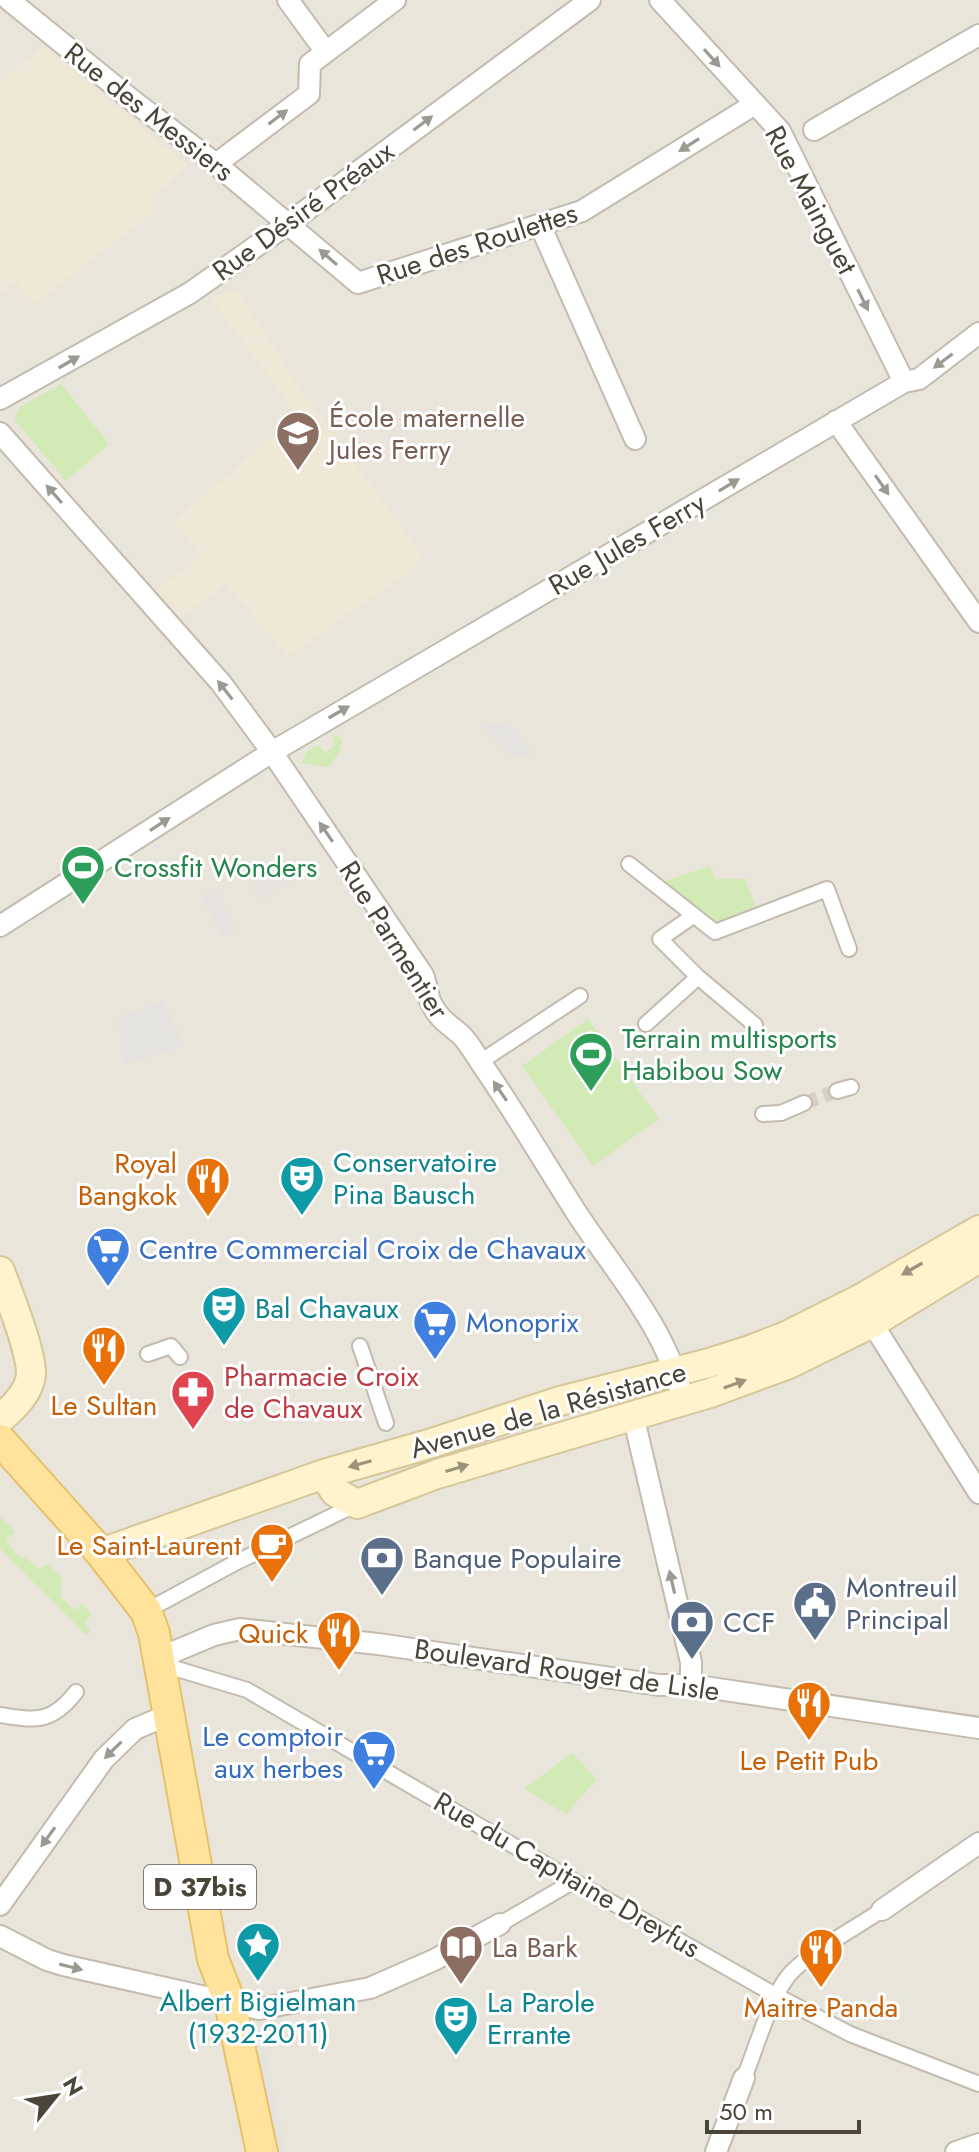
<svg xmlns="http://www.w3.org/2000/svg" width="979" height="2152" viewBox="0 0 979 2152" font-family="Jost,sans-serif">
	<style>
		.residential { fill: #eae5da }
		.education { fill: #efe8d6 }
		.green { fill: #d2eab5 }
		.parking { fill: #e5e3e0 }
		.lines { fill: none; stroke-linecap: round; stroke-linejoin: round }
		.pedestrian-tunnel { stroke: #d4d0c8; stroke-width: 14; stroke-dasharray: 14 7; stroke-linecap: butt }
		.pedestrian-casing { stroke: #c2bbae; stroke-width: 18 }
		.minor-casing { stroke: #c2bbae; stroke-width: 24 }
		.secondary-casing { stroke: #d6c79b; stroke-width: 32 }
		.primary-casing { stroke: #e6c16a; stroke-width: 34 }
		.pedestrian { stroke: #fff; stroke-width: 14 }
		.minor { stroke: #fff; stroke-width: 20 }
		.secondary { stroke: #fff3cd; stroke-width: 28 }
		.primary { stroke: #ffe39c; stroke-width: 30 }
		.oneway { fill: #9c9892 }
		.oneway2 { fill: #9c937c }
		.labels { text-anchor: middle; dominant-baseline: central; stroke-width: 6; stroke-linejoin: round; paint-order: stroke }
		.shield { fill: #fff; stroke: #817c74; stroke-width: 2 }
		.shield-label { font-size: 26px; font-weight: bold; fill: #4b4439 }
		.street-label { font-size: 28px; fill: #4b4439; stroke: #fff }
		.education-label { font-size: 28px; fill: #785e54; stroke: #fff; text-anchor: start }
		.leisure-label { font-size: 28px; fill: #27864d; stroke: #fff; text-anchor: start }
		.culture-label { font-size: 28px; fill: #0d838f; stroke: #fff; text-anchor: start }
		.food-label { font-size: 28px; fill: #c56008; stroke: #fff; text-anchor: end }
		.shop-label { font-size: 28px; fill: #366cbe; stroke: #fff; text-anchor: start }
		.health-label { font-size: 28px; fill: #be3a42; stroke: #fff; text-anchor: start }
		.service-label { font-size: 28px; fill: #4e5e75; stroke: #fff; text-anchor: start }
	</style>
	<rect width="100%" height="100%" fill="#f6f3ec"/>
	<path class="residential" d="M0,0H979V2152H0Z"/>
	<path class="education" d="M44,46L188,166L148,199L156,210L34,304L16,282L0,294V82Z
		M236,289L302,392L423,556L411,570L288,656L226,583L181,618L156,590L202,556L174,521L298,416L211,298Z"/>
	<path class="green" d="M61,384L109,444L66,481L14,419L20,407Z
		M338,735L342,741L339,753L328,767L302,763L306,752L318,745L325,752L335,745L332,737Z
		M710,866L715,879H745L757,910L720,924L710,921L656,884Z
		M588,1019L659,1119L593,1166L522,1066Z
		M0,1517L15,1531L6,1541L19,1557H26L38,1569L48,1564L63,1580L60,1586L62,1593L60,1596L75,1610L82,1604L92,1614L85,1621L90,1632L86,1635L0,1549Z
		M572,1753L597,1779L566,1814L524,1789Z"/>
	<path class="parking" d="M506,722L529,745L530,756L513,755L482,724Z
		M290,866L297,879L258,900L250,886Z
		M216,889L237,929L223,936L202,896Z
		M163,1000L183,1046L126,1064L122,1055L119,1018Z
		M263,2044L286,2152H280L257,2045Z"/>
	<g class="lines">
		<path class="pedestrian-tunnel" d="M804,1103L837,1091"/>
		<g class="pedestrian-casing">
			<path id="pedestrian" d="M629,864L715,932L827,889L849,949
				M693,916L660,939L698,977L755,1025
				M646,1024L698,977
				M480,1062L580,996
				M837,1091L851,1087
				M763,1114L781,1113L804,1103
				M360,1346L386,1423
				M148,1354L171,1346L180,1357
				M146,1611L233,1564L357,1504
				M159,1658L177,1669L247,1690L574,1881L777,1996L850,2034L979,2084
				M0,1715C36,1721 52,1723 76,1692
				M500,1924L574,1881
				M744,2078C756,2049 770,1998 789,1975C807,1954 857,1927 882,1910"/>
		</g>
		<g class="minor-casing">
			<path id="minor" d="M9,0L132,100L216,164L358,283L582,211L755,104
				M288,0L326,52
				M660,0L780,131L904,382
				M814,130L979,35
				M216,164L309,94L310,64L395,0
				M540,225L635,439
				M0,399L190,293L289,223L590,0
				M836,421L979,622
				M0,433L221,683L272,752L423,975C427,984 427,995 431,1003C439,1019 447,1023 460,1034C468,1041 475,1054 481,1063C515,1112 544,1162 576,1212C615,1272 667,1328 683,1400
				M0,926L272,752L904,382L919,379L979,333
				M872,1323L979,1493
				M633,1415L691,1662V1685
				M159,1658L214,1635L240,1629L378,1644L659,1685H691L979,1728
				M0,1905L104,1759L135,1729L170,1714
				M882,1910L979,1843
				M0,1936L47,1960L63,1965L259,2009L370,1988L434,1960L500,1924
				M716,2152L744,2078
				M956,2152L979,2144"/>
		</g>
		<g class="secondary-casing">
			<path id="secondary" d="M0,1271C9,1296 31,1349 31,1374C30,1392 13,1408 0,1419
				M324,1474L335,1492L357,1504L437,1474L710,1393L789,1364L872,1323L979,1258
				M101,1553L324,1474L429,1444L560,1401L709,1363L750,1350L786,1336L860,1299L979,1230"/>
		</g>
		<g class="primary-casing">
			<path id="primary" d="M0,1440L101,1553L146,1611L154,1633L213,1959L230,2003L262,2152"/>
		</g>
		<use href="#pedestrian" class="pedestrian"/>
		<use href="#minor" class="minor"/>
		<use href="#secondary" class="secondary"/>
		<use href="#primary" class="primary"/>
	</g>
	<defs><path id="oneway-solid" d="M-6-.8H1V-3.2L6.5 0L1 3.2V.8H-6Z" transform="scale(2)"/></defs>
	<g class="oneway">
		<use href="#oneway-solid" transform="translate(712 58) rotate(48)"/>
		<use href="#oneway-solid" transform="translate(278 117) rotate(-37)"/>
		<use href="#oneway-solid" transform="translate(423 123) rotate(-37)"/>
		<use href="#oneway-solid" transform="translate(689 145) rotate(148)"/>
		<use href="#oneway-solid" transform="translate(328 257) rotate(-139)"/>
		<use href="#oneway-solid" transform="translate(863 300) rotate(64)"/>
		<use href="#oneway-solid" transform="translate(943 361) rotate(143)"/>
		<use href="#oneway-solid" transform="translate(69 362) rotate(-30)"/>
		<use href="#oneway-solid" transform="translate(729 485) rotate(-31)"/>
		<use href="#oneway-solid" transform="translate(882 485) rotate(55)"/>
		<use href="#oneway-solid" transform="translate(54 494) rotate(-131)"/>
		<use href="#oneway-solid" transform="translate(225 690) rotate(-128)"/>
		<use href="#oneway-solid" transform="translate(339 712) rotate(-30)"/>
		<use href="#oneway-solid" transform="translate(160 824) rotate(-33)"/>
		<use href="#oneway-solid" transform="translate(326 832) rotate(-124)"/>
		<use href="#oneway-solid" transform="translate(500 1091) rotate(-124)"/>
		<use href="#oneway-solid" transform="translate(672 1582) rotate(-103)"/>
		<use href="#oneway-solid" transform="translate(113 1750) rotate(135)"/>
		<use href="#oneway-solid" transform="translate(48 1837) rotate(126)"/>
		<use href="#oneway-solid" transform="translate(71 1967) rotate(14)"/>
	</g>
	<g class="oneway2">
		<use href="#oneway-solid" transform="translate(912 1269) rotate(150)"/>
		<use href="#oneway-solid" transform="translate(735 1384) rotate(-20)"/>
		<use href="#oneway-solid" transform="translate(360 1464) rotate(164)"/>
		<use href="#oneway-solid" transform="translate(457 1468) rotate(-17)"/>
	</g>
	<defs>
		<g id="school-pin" transform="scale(2.3)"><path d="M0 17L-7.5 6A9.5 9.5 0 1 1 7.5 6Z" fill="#8d6e63" stroke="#fff"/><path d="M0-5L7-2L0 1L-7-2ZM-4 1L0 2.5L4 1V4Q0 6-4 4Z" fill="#fff"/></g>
		<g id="stadium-pin" transform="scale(2.3)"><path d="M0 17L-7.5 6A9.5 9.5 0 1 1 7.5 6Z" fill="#2e9e5b" stroke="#fff"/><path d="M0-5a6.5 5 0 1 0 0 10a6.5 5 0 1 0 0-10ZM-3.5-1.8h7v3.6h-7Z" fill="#fff"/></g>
		<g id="theatre-pin" transform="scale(2.3)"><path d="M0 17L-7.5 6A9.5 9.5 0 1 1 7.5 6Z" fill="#0f9aa8" stroke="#fff"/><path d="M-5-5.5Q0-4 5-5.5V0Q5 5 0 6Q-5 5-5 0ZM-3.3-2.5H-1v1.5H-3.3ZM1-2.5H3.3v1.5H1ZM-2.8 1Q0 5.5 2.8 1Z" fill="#fff"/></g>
		<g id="restaurant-pin" transform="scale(2.3)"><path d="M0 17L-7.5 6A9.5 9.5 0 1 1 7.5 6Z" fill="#e8710a" stroke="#fff"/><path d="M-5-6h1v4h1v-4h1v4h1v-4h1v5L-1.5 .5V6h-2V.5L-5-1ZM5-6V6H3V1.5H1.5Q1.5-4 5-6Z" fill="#fff"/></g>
		<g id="supermarket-pin" transform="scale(2.3)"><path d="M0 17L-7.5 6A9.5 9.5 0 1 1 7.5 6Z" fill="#3f7fe0" stroke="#fff"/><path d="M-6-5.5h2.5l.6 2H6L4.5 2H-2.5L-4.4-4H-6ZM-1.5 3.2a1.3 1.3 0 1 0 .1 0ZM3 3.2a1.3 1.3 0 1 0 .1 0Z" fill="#fff"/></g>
		<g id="pharmacy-pin" transform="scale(2.3)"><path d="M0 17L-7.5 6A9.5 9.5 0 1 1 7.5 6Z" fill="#e0444e" stroke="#fff"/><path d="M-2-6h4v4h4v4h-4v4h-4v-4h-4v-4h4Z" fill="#fff"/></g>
		<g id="cafe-pin" transform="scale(2.3)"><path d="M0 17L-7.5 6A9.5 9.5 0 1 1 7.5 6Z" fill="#e8710a" stroke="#fff"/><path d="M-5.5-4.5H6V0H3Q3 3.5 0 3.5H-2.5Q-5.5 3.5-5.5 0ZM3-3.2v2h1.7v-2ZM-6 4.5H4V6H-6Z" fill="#fff"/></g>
		<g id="bank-pin" transform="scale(2.3)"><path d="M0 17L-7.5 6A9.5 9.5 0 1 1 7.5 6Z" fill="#5c6f8a" stroke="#fff"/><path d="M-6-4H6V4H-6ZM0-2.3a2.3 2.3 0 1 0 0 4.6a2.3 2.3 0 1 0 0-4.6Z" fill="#fff"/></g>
		<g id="civic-pin" transform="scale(2.3)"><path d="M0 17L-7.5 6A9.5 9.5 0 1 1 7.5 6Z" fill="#5c6f8a" stroke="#fff"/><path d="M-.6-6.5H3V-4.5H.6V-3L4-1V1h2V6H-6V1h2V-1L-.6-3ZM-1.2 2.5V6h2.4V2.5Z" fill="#fff"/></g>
		<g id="sight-pin" transform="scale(2.3)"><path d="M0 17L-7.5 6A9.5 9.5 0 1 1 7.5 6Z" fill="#0f9aa8" stroke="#fff"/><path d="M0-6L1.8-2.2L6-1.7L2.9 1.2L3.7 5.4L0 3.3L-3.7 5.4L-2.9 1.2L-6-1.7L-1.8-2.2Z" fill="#fff"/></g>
		<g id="library-pin" transform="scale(2.3)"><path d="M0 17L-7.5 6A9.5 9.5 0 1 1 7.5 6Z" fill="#8d6e63" stroke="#fff"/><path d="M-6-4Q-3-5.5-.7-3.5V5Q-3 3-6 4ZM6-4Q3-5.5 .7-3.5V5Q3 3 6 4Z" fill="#fff"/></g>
	</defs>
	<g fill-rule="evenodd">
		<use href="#school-pin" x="298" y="433"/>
		<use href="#stadium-pin" x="83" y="867"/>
		<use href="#stadium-pin" x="591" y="1054"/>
		<use href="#theatre-pin" x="302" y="1178"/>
		<use href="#restaurant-pin" x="208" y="1179"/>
		<use href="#supermarket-pin" x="108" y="1249"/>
		<use href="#theatre-pin" x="224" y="1308"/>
		<use href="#supermarket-pin" x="435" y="1322"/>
		<use href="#restaurant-pin" x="104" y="1348"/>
		<use href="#pharmacy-pin" x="193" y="1392"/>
		<use href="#cafe-pin" x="272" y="1545"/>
		<use href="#bank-pin" x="382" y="1558"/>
		<use href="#civic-pin" x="815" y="1603"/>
		<use href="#bank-pin" x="692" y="1622"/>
		<use href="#restaurant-pin" x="339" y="1633"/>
		<use href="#restaurant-pin" x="809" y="1703"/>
		<use href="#supermarket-pin" x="374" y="1752"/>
		<use href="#sight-pin" x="258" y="1944"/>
		<use href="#library-pin" x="461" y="1947"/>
		<use href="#restaurant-pin" x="821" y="1950"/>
		<use href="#theatre-pin" x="456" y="2018"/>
	</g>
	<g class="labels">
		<rect class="shield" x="144" y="1865" width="112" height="44" rx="6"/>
		<g class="shield-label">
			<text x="200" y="1887">D 37bis</text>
		</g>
		<g class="street-label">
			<text transform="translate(149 112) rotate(38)">Rue des Messiers</text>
			<text transform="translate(811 200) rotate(62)">Rue Mainguet</text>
			<text transform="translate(303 211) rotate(-36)">Rue Désiré Préaux</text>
			<text transform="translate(477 244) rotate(-18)">Rue des Roulettes</text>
			<text transform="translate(627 544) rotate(-30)">Rue Jules Ferry</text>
			<text transform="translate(394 940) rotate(58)">Rue Parmentier</text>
			<text transform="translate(548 1410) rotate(-16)">Avenue de la Résistance</text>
			<text transform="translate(567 1670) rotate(8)">Boulevard Rouget de Lisle</text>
			<text transform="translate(567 1875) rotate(30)">Rue du Capitaine Dreyfus</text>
		</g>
		<g class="education-label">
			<text x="329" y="417">École maternelle<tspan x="329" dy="32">Jules Ferry</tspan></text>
			<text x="492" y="1947">La Bark</text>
		</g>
		<g class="leisure-label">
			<text x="114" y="867">Crossfit Wonders</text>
			<text x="622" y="1038">Terrain multisports<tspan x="622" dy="32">Habibou Sow</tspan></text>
		</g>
		<g class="culture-label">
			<text x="333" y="1162">Conservatoire<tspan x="333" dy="32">Pina Bausch</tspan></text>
			<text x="255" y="1308">Bal Chavaux</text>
			<text x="258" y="2001" text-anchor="middle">Albert Bigielman<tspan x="258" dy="32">(1932-2011)</tspan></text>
			<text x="487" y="2002">La Parole<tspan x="487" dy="32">Errante</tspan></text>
		</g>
		<g class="food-label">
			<text x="177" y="1163">Royal<tspan x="177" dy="32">Bangkok</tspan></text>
			<text x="104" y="1405" text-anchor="middle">Le Sultan</text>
			<text x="241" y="1545">Le Saint-Laurent</text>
			<text x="308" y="1633">Quick</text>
			<text x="809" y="1760" text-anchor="middle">Le Petit Pub</text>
			<text x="821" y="2007" text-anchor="middle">Maitre Panda</text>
		</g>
		<g class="shop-label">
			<text x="139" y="1249">Centre Commercial Croix de Chavaux</text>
			<text x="466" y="1322">Monoprix</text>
			<text x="343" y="1736" text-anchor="end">Le comptoir<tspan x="343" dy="32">aux herbes</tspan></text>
		</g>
		<g class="health-label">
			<text x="224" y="1376">Pharmacie Croix<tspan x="224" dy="32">de Chavaux</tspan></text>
		</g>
		<g class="service-label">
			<text x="413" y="1558">Banque Populaire</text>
			<text x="846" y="1587">Montreuil<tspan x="846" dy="32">Principal</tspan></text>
			<text x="723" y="1622">CCF</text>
		</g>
	</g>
	<g transform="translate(56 2096) rotate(60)" stroke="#ffffff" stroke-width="6" paint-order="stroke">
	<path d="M0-6L14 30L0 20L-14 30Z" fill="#4b4439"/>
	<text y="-12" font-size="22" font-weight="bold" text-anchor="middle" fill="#4b4439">N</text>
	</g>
	<path d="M707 2120v12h152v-12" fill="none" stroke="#4b4439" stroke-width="4"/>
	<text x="719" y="2120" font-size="24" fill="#4b4439" stroke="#ffffff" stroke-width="6" paint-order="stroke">50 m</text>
</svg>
